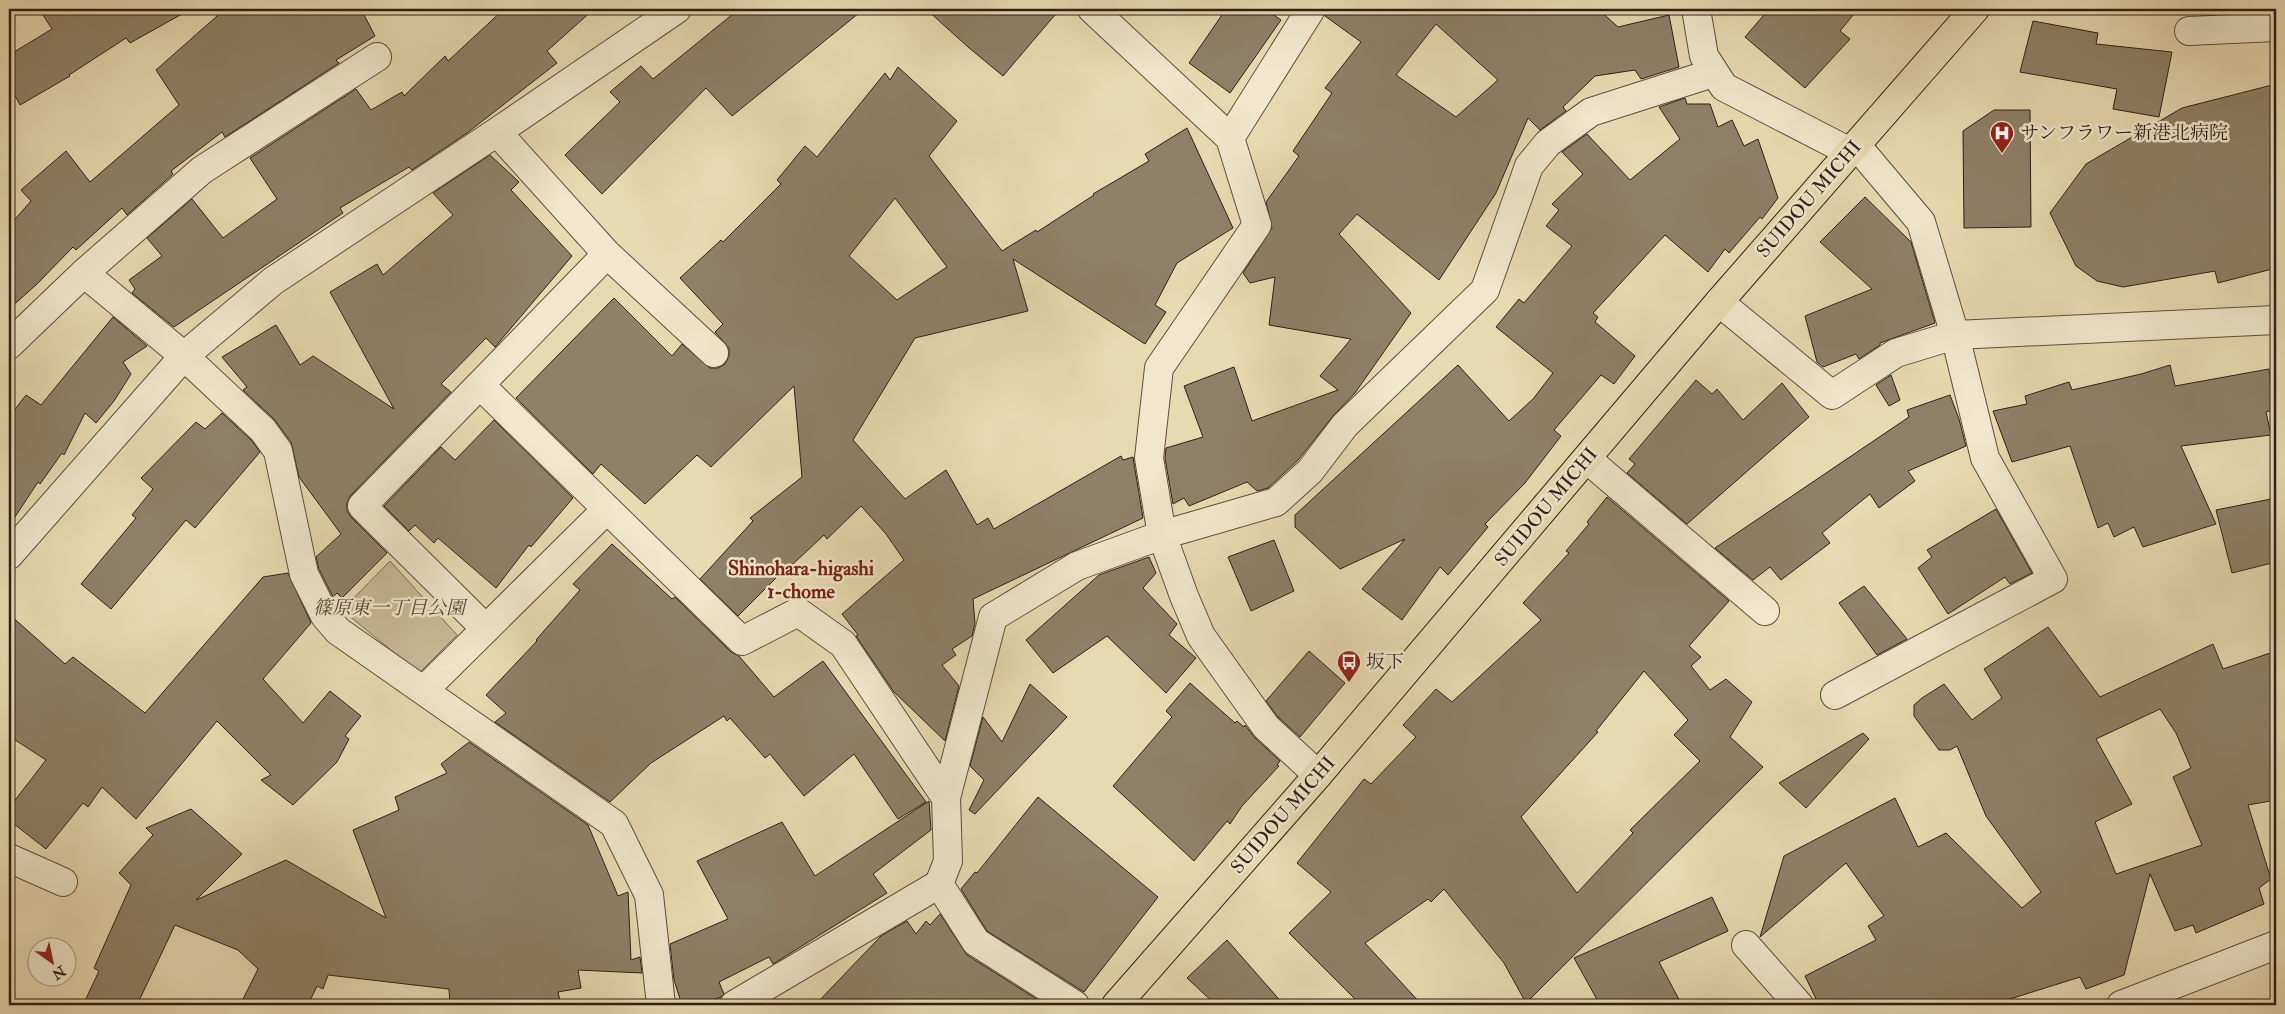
<svg xmlns="http://www.w3.org/2000/svg" width="2285" height="1014" viewBox="0 0 2285 1014" font-family="'IM FELL Double Pica','Noto Serif JP',serif">
	<style>
		.green { fill: #c9ba96; stroke: #7c6c58 }
		.building { fill: #8f8068; stroke: #2f1f19; fill-rule: evenodd }
		.lines { fill: none; stroke-linecap: round; stroke-linejoin: round }
		.minor-casing { stroke: #5d4e3f; stroke-width: 30 }
		.major-casing { stroke: #2f1f19; stroke-width: 30 }
		.minor { stroke: #f0e7cc; stroke-width: 28 }
		.major { stroke: #e8dab0; stroke-width: 28 }
		.labels { text-anchor: middle; dominant-baseline: central; stroke-width: 5; stroke-linejoin: round; paint-order: stroke }
		.poi-label { font-size: 19px; fill: #2f1f19; stroke: #f0e7cc; text-anchor: start }
		.street-label { font-size: 19px; fill: #2f1f19; stroke: #f0e7cc }
		.park-label { font-size: 19px; font-style: italic; fill: #564638; stroke: #f0e7cc }
		.neighbourhood-label { font-size: 20px; font-weight: bold; fill: #7a1f14; stroke: #f0e7cc }
	</style>
	<rect width="100%" height="100%" fill="#e8dab0"/>
	<filter id="stains"><feTurbulence type="fractalNoise" baseFrequency=".004" numOctaves="4"/><feColorMatrix values="0 0 0 0 .2 0 0 0 0 .09 0 0 0 0 .02 0 0 0 .5 -.17"/></filter>
	<radialGradient id="worn" r=".72"><stop offset=".6" stop-color="#630" stop-opacity="0"/><stop offset="1" stop-color="#630" stop-opacity=".3"/></radialGradient>
	<path class="green" d="M390,561L457,635L419,673L342,610Z"/>
	<path class="building" d="M39,9H191L130,43L126,38L69,75L70,76L20,105L9,84V55L52,29Z
		M225,9H361L375,36L336,60L339,63L225,137L222,132L171,171L173,174L127,215L122,208L76,250L73,247L37,284L9,309V226L31,201L21,190L66,151L90,182L179,105L156,70Z
		M504,9H594L547,51L557,63L467,133L412,170L409,167L340,208L343,213L174,327L132,293L135,289L129,280L162,256L147,238L192,199L223,238L277,199L250,158L356,89L371,110L402,92L404,96L445,56L448,61Z
		M739,9H864L732,116L706,88L602,194L565,155L620,102L610,92L641,66L653,79Z
		M926,9H1060L1003,76L968,47Z
		M1226,9H1265L1281,20L1230,93L1189,63Z
		M1326,9H1598L1618,27L1669,15L1679,67L1641,79L1635,70L1595,76L1563,107L1566,111L1540,130L1528,118L1496,193L1439,280L1357,214L1339,234L1411,313L1355,393L1333,416L1298,460L1268,488L1257,491L1247,482L1189,506L1184,498L1173,504L1165,458L1166,448L1203,437L1184,386L1234,367L1252,421L1338,390L1320,376L1351,339L1269,325L1275,277L1250,283L1243,273L1272,228L1266,202L1299,156L1293,151L1332,93L1325,88L1361,42L1325,16ZM1436,24L1498,80L1456,117L1396,75Z
		M1769,9H1858L1840,31L1850,39L1805,88L1745,37Z
		M2033,21L2098,33L2096,44L2172,52L2159,117L2113,109L2117,89L2020,72Z
		M898,67L957,121L929,156L1002,251L1036,230L1037,232L1094,195L1093,194L1149,161L1145,154L1187,128L1233,228L1177,263L1155,305L1166,312L1145,344L1013,259L1028,311L915,338L853,440L905,499L946,470L977,525L988,518L994,529L1121,456L1123,460L1133,457L1143,518L973,599L975,623L972,636L952,649L956,655L942,665L959,686L945,741L894,692L856,636L858,635L842,614L904,560L886,534L861,506L827,539L824,535L793,564L791,563L738,616L700,579L753,521L750,518L802,477L794,386L711,467L697,455L645,504L601,464L593,474L516,398L614,298L672,356L682,344L710,368H718L725,364L729,356V348L715,332L723,324L680,278L721,240L723,242L781,184L777,180L805,146L817,157L885,73L890,80ZM895,198L947,267L897,300L849,256Z
		M2276,84V268L2218,283L2215,271L2123,287L2097,281L2076,266L2050,213L2086,164L2182,108Z
		M1685,98L1687,104H1710L1718,127L1732,120L1744,146L1758,139L1778,198L1762,219L1760,217L1729,253L1725,249L1708,272L1665,235L1593,313L1598,317L1595,322L1635,356L1614,384L1601,375L1554,430L1561,436L1525,483L1485,524L1488,527L1448,575L1440,567L1402,620L1362,589L1405,539L1340,569L1295,527V515L1458,365L1509,421L1533,399L1553,373L1496,327L1519,299L1524,303L1572,246L1546,226L1559,210L1552,204L1583,174L1562,152L1587,134L1630,180L1680,139L1659,107Z
		M1994,110H2030L2031,227L1964,228L1963,131Z
		M490,155L519,182L511,190L572,256L495,347L486,338L441,384L451,392L350,496L347,503V511L351,517L387,553L342,598L337,593L333,597L319,569L316,557L341,534L299,477L291,442L274,419L243,390L247,387L222,357L276,325L300,365L313,356L394,409L330,292L377,264L383,275L453,215L433,193Z
		M1865,197L1911,242L1935,323L1880,343V345L1859,359L1856,354L1823,367L1817,362L1805,316L1872,289L1820,242Z
		M113,317L147,346L123,362L131,374L114,401L96,423L85,413L64,455L62,453L40,484L38,482L9,526V417L26,395L41,405Z
		M2170,365L2175,386L2269,369L2275,409L2266,412L2271,435L2181,446L2216,524L2143,547L2134,527L2114,537L2108,523L2098,528L2070,446L2012,462L1993,411L2027,404L2025,396L2069,382L2072,390L2141,374Z
		M1891,375L1900,400L1889,406L1876,385Z
		M1696,380L1712,394L1717,389L1743,420L1782,383L1809,417L1687,524L1627,473L1635,464L1629,459Z
		M1950,395L1959,419L1966,446L1908,471L1915,481L1879,508L1870,494L1822,533L1830,543L1781,580L1770,567L1753,580L1715,548L1909,417L1907,410Z
		M222,413L251,440L260,452L195,528L186,520L111,609L81,584L136,518L132,515L153,489L141,478L196,422L205,429Z
		M494,420L573,498L531,547L529,545L496,588L438,538L434,543L415,525L409,531L384,506L441,447L455,460Z
		M1607,497L1729,601L1689,646L1701,657L1691,666L1710,690L1726,679L1752,702L1730,737L1763,767L1526,1003L1504,963L1444,889L1431,902L1428,899L1365,943L1422,1005H1361L1289,933L1331,892L1297,863L1364,779L1371,784L1416,737L1403,725L1436,689L1452,702L1541,620L1523,603L1569,553L1566,551L1589,524L1587,522ZM1644,671L1688,720L1674,735L1700,761L1630,830L1633,833L1577,893L1521,817L1598,732L1596,731Z
		M2276,498V562L2232,573L2216,510Z
		M1996,509L2032,573L2010,584L2005,577L1948,614L1918,568L1932,557L1927,550Z
		M1274,540L1294,591L1251,611L1228,557Z
		M612,544L672,599L675,597L731,652L739,656L774,697L823,661L926,802L898,819L854,754L804,796L770,754L765,758L730,718L727,721L724,716L651,763L610,802L495,722L506,713L486,695L537,641L536,640L580,590L573,584Z
		M1149,557L1156,573L1143,588L1177,624L1169,635L1196,658L1166,693L1107,636L1053,673L1026,640L1099,575Z
		M288,573L311,623L263,679L303,723L330,691L361,716L345,736L349,739L337,762L293,805L261,780L271,775L217,721L136,819L102,787L88,807L83,803L46,849L9,820V808L46,760L9,736V614L65,664L73,657L145,713L263,577Z
		M1864,586L1907,639L1877,655L1839,603Z
		M2048,627L2100,697L2213,644L2223,669L2276,651V800L2248,805L2271,879L2259,888L2264,904L2196,933L2193,925L2175,931L2150,874L2124,975L2086,989L2080,977L1991,1005H1819L1805,976L1876,940L1868,926L1884,916L1846,863L1760,937L1784,856L1895,798L1918,847L1946,833L2022,908L2041,892L1986,816L1957,746L1950,750H1939L1914,716V705L1922,698L1944,684L1972,720L2002,698L1984,669ZM2160,709L2176,733L2191,768L2173,777L2202,845L2116,874L2095,822L2132,804L2096,739Z
		M1309,651L1345,683L1300,737L1278,717L1266,701Z
		M1190,683L1235,723L1237,721L1244,727L1245,725L1255,738L1280,761L1277,765L1279,766L1242,806L1230,824L1227,821L1194,861L1113,786L1172,717L1166,711Z
		M1030,684L1067,717L975,814L969,810L984,780L970,766L983,717L1002,742Z
		M1863,733L1869,739L1806,808L1779,783Z
		M469,742L588,825L618,896L628,892L631,960L640,957L642,973L578,970L581,988L558,992L561,1005H450L449,989L328,975L323,989L317,986L308,1005H240L258,969L238,950L175,925L137,1005H83L99,971L94,968L131,885L119,873L153,835L146,828L191,809L242,854L196,900L286,860L386,918L353,830L399,810L395,797L447,773L441,764Z
		M1038,797L1158,897L1084,992L987,931L961,889L975,872L977,873Z
		M929,801L931,830L873,874L887,893L773,964L769,957L719,982L724,994L721,997L698,1005H682L674,980L670,944L728,919L697,861L782,822L815,876Z
		M1712,897L1728,931L1659,962L1682,1005H1600L1574,958Z
		M940,914L967,955L1046,1005H815L881,936L907,921L916,934L926,921L930,925Z
		M1227,940L1284,1005H1216L1187,978Z"/>
	<g class="lines">
		<g class="minor-casing">
			<path id="minor" d="M1092,9L1230,138
				M1311,9L1230,138L1257,225L1159,368L1149,458L1162,535L1184,596L1201,636L1266,727L1318,775
				M1696,9L1704,56L1724,87L1850,152
				M2189,31L2276,27
				M497,132L607,254L714,353
				M84,273L184,356L263,430L278,451L304,574L325,616L338,631L614,824L649,895L661,1005
				M1719,302L1832,395L1896,353L1955,335L2276,320
				M9,345L84,273L202,170L377,57
				M480,385L742,641L798,612L843,644L946,798
				M1587,459L1765,611
				M9,555L184,356L273,281L497,132L677,9
				M486,629L362,506L607,254
				M424,690L607,509
				M1835,695L2053,579L1985,458L1955,335L1921,222L1856,145
				M9,858L63,882
				M1746,945L1799,1005
				M734,1005L939,884
				M1075,1005L976,942L939,884L948,861L946,798L993,617L1077,566L1162,535L1276,502L1310,471L1345,425L1485,290L1529,166L1548,143L1591,112L1713,73
				M2121,1005L2276,945"/>
		</g>
		<g class="major-casing">
			<path id="major" d="M1116,1005L1318,775L1719,302L1975,9"/>
		</g>
		<use href="#minor" class="minor"/>
		<use href="#major" class="major"/>
	</g>
	<defs>
		<g id="hospital-pin" transform="scale(1.25)"><path d="M0 17L-7.5 6A9.5 9.5 0 1 1 7.5 6Z" fill="#8f2418" stroke="#f0e7cc"/><path d="M-5-5h3v3.5h4V-5h3V5h-3V1.5h-4V5h-3Z" fill="#fff"/></g>
		<g id="bus-pin" transform="scale(1.25)"><path d="M0 17L-7.5 6A9.5 9.5 0 1 1 7.5 6Z" fill="#8f2418" stroke="#f0e7cc"/><path d="M-5-6H5V4H4V6H2V4H-2V6H-4V4H-5ZM-3.5-4V0h7V-4ZM-3.5 1.2v1.5H-2V1.2ZM2 1.2v1.5H3.5V1.2Z" fill="#fff"/></g>
	</defs>
	<g fill-rule="evenodd">
		<use href="#hospital-pin" x="2002" y="133"/>
		<use href="#bus-pin" x="1349" y="662"/>
	</g>
	<g class="labels">
		<g class="poi-label">
			<text x="2020" y="133">サンフラワー新港北病院</text>
			<text x="1366" y="662">坂下</text>
		</g>
		<g class="street-label">
			<text transform="translate(1809 199) rotate(-49)">SUIDOU MICHI</text>
			<text transform="translate(1546 507) rotate(-50)">SUIDOU MICHI</text>
			<text transform="translate(1283 815) rotate(-49)">SUIDOU MICHI</text>
		</g>
		<g class="park-label">
			<text x="389" y="608">篠原東一丁目公園</text>
		</g>
		<g class="neighbourhood-label">
			<text x="801" y="568">Shinohara-higashi<tspan x="801" dy="23">1-chome</tspan></text>
		</g>
	</g>
	<rect width="2285" height="1014" fill="none" stroke="#e8dab0" stroke-width="30"/>
	<rect x="10" y="10" width="2265" height="994" fill="none" stroke="#2f1f19" stroke-width="2.5"/>
	<rect x="15" y="15" width="2255" height="984" fill="none" stroke="#2f1f19"/>
	<g transform="translate(52 962) rotate(147)"><circle r="24" fill="#f0e7cc" stroke="#a39784"/>
	<path d="M0-4L9 19L0 12L-9 19Z" fill="#8f2418"/>
	<text y="-8" font-size="14" font-weight="bold" text-anchor="middle" fill="#2f1f19">N</text>
	</g>
	<rect width="100%" height="100%" filter="url(#stains)"/>
	<rect width="100%" height="100%" fill="url(#worn)"/>
</svg>
